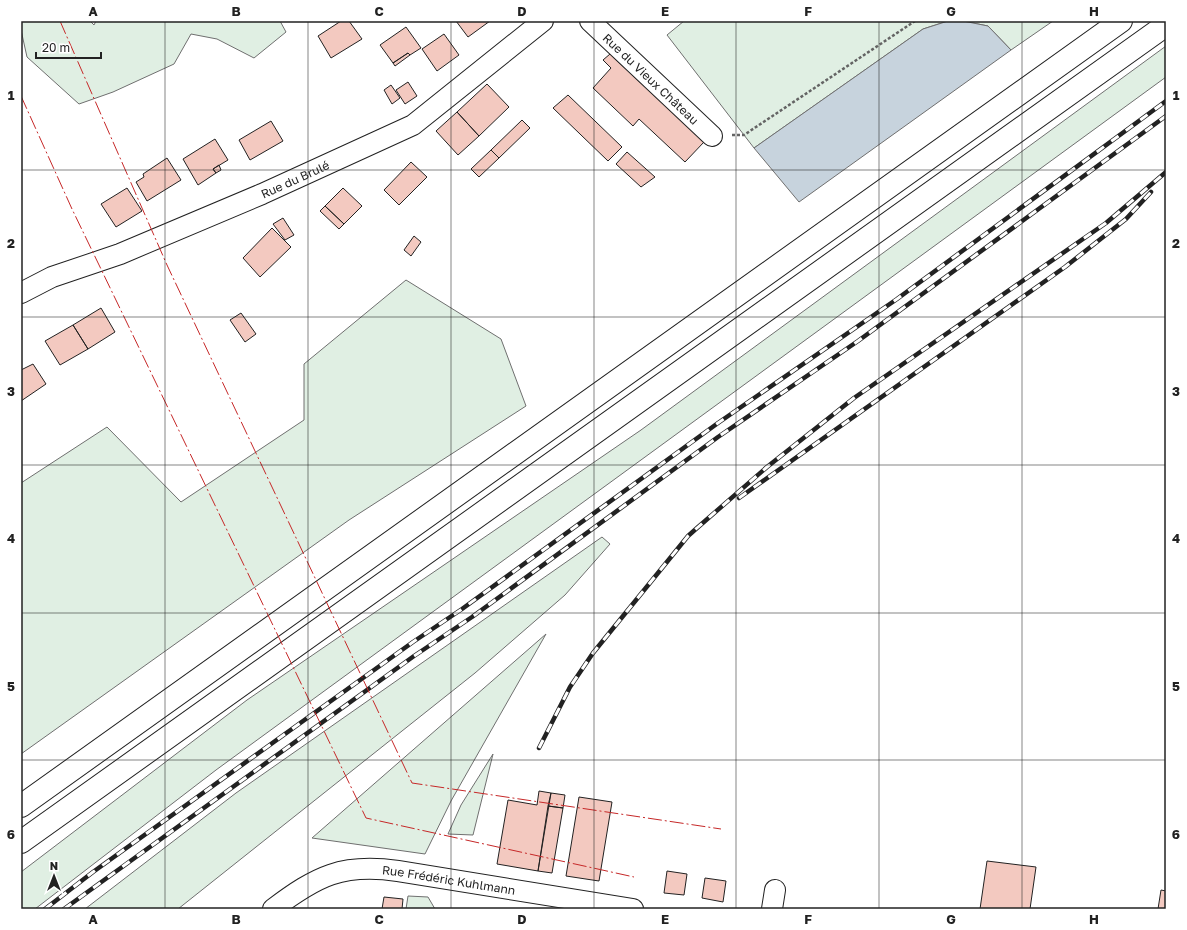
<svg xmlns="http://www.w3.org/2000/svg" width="1187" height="930" viewBox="0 0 1187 930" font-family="'Golos Text',sans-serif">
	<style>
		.green { fill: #e0efe3; stroke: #6f6f6f }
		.water { fill: #c7d3dd; stroke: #6f6f6f }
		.building { fill: #f3c9c0; stroke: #222 }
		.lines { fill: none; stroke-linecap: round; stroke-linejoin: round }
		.street-casing { stroke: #222; stroke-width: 22 }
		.highway-casing { stroke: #222; stroke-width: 24 }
		.path { stroke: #646464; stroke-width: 2.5; stroke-dasharray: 3 2; stroke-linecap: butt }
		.street { stroke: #fff; stroke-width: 20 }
		.highway { stroke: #fff; stroke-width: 22 }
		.rail-casing { stroke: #222; stroke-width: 4.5 }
		.rail { stroke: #fff; stroke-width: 3; stroke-dasharray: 9; stroke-linecap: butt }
		.power { stroke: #c62828; stroke-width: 1; stroke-dasharray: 14 3 2 3; stroke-linecap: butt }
		.grid { fill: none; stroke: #222; stroke-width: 1; stroke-opacity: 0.55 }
		.labels { text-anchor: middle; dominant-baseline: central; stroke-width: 3; stroke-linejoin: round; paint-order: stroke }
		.street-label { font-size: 12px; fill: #222; stroke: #fff }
		.neatline { fill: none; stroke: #222; stroke-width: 1.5 }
		.grid-label { font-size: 13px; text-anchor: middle; font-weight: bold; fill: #222 }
	</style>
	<rect width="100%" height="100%" fill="#fff"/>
	<path class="green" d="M21,21H90L94,25L96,21H280L286,32L254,58L217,39L191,34L174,64L113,92L79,104L27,57L21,30Z
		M684,21H948L923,29L754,148L667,35Z
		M963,21H1053L1011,50L988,26Z
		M1166,46V77L216,770L35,909H21V872L247,700L641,430Z
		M406,280L501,339L526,406L349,520L21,754V483L107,427L181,502L304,420V364Z
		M602,537L610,544L565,595L475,673L178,909H85L236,793Z
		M546,634L451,801L425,854L312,838Z
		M493,754L473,835L448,834L461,805Z
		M408,896L428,897L435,909H406Z"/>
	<path class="water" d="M948,21H963L988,26L1011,50L799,202L754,148L923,29Z"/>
	<path class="building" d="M341,21H349L362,39L331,58L318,36Z
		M456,21H490L468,37Z
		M406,27L421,48L410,55L408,53L393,63L380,45Z
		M444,34L459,55L437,71L422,49Z
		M408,53L410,55L395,66L393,63Z
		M610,54L704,142L685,162L639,119L633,126L593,88L611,68L603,60Z
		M408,82L417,96L405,104L396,90Z
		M487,84L509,107L479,136L457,112Z
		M391,85L400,98L392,104L384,90Z
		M568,95L622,147L608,161L553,108Z
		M457,112L479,136L458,155L436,131Z
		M522,120L530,128L499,158L491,150Z
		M271,121L283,141L250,160L239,140Z
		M215,139L228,160L213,169L216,173L198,185L183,159Z
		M491,150L499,158L479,177L471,169Z
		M627,152L655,177L641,187L616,164Z
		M167,158L181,180L147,201L136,182L144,177L143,174Z
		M411,162L427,177L399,205L384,190Z
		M219,165L221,170L216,173L213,169Z
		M127,188L142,211L116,227L101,204Z
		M343,188L362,206L344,224L325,206Z
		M325,206L344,224L339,229L320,211Z
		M283,218L294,235L285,240L273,224Z
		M272,228L291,247L260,277L243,258Z
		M414,236L421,242L411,256L404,250Z
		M101,308L115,332L88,349L73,325Z
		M241,313L256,334L245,342L230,320Z
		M73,325L88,349L60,365L45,341Z
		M33,364L46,384L21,401V370Z
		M539,791L551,793L538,871L497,864L508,800L537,805Z
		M551,793L565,795L563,808L548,806Z
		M579,797L612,802L599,881L566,876Z
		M548,806L563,808L552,873L538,871Z
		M987,861L1036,867L1030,909H980Z
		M667,871L687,874L684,895L664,893Z
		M705,878L726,881L723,902L702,898Z
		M1161,890L1166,891V909H1158Z
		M384,897L403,899L402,909H382Z"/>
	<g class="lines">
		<g class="street-casing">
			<g id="street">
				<path id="s1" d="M590,21L712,136"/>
				<path id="s2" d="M21,293L52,277L120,254L262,194L413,125L543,21"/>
				<path id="s3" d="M273,909C317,876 342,863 398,871L633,909"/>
				<path d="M772,909L775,890"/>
			</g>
		</g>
		<g class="highway-casing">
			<path id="highway" d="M21,806L1121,21
				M21,842L1166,25"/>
		</g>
		<path class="path" d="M732,135H744L915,21"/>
		<use href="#street" class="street"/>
		<use href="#highway" class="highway"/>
		<g class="rail-casing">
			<path id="rail" d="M739,498L1065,267L1126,219L1151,192
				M539,748L570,687L593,653L688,536L697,528L767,467L854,398L1106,223L1166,172
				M45,909L93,872L413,642L462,609L718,423L897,299L1166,101
				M64,909L414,656L472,617L718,437L858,341L1166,116"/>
		</g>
		<use href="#rail" class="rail"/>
		<path class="power" d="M60,21L167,265L412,783L721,829
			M21,96L72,209L366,818L634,877"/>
	</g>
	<path class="grid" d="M165,21V909M308,21V909M451,21V909M594,21V909M736,21V909M879,21V909M1022,21V909M21,170H1166M21,317H1166M21,465H1166M21,613H1166M21,760H1166"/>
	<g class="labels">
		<g class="street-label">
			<text stroke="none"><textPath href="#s1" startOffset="84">Rue du Vieux Château</textPath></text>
			<text stroke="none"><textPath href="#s2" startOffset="297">Rue du Brulé</textPath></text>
			<text stroke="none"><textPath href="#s3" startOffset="187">Rue Frédéric Kuhlmann</textPath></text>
		</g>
	</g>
	<rect width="1187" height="930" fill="none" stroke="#ffffff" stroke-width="44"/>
	<g transform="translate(54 876)" stroke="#ffffff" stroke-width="3" paint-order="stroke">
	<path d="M0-3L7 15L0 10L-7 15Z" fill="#222222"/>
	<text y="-6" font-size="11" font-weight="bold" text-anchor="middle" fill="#222222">N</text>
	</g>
	<path d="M36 52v6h65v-6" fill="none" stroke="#222222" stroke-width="2"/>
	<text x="42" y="52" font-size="12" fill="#222222" stroke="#ffffff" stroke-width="3" paint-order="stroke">20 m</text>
	<rect x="22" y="22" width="1143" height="886" class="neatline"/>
	<g class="grid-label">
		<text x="93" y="16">A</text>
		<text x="236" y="16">B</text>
		<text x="379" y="16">C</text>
		<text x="522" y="16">D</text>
		<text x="665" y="16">E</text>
		<text x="808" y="16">F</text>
		<text x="951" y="16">G</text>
		<text x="1094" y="16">H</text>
		<text x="11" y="100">1</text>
		<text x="1176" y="100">1</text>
		<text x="11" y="248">2</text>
		<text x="1176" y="248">2</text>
		<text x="11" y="396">3</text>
		<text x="1176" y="396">3</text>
		<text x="11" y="543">4</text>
		<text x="1176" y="543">4</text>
		<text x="11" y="691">5</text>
		<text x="1176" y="691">5</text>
		<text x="11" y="839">6</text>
		<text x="1176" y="839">6</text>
		<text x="93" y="924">A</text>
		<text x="236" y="924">B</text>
		<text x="379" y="924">C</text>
		<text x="522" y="924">D</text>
		<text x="665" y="924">E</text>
		<text x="808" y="924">F</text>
		<text x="951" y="924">G</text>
		<text x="1094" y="924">H</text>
	</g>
</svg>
